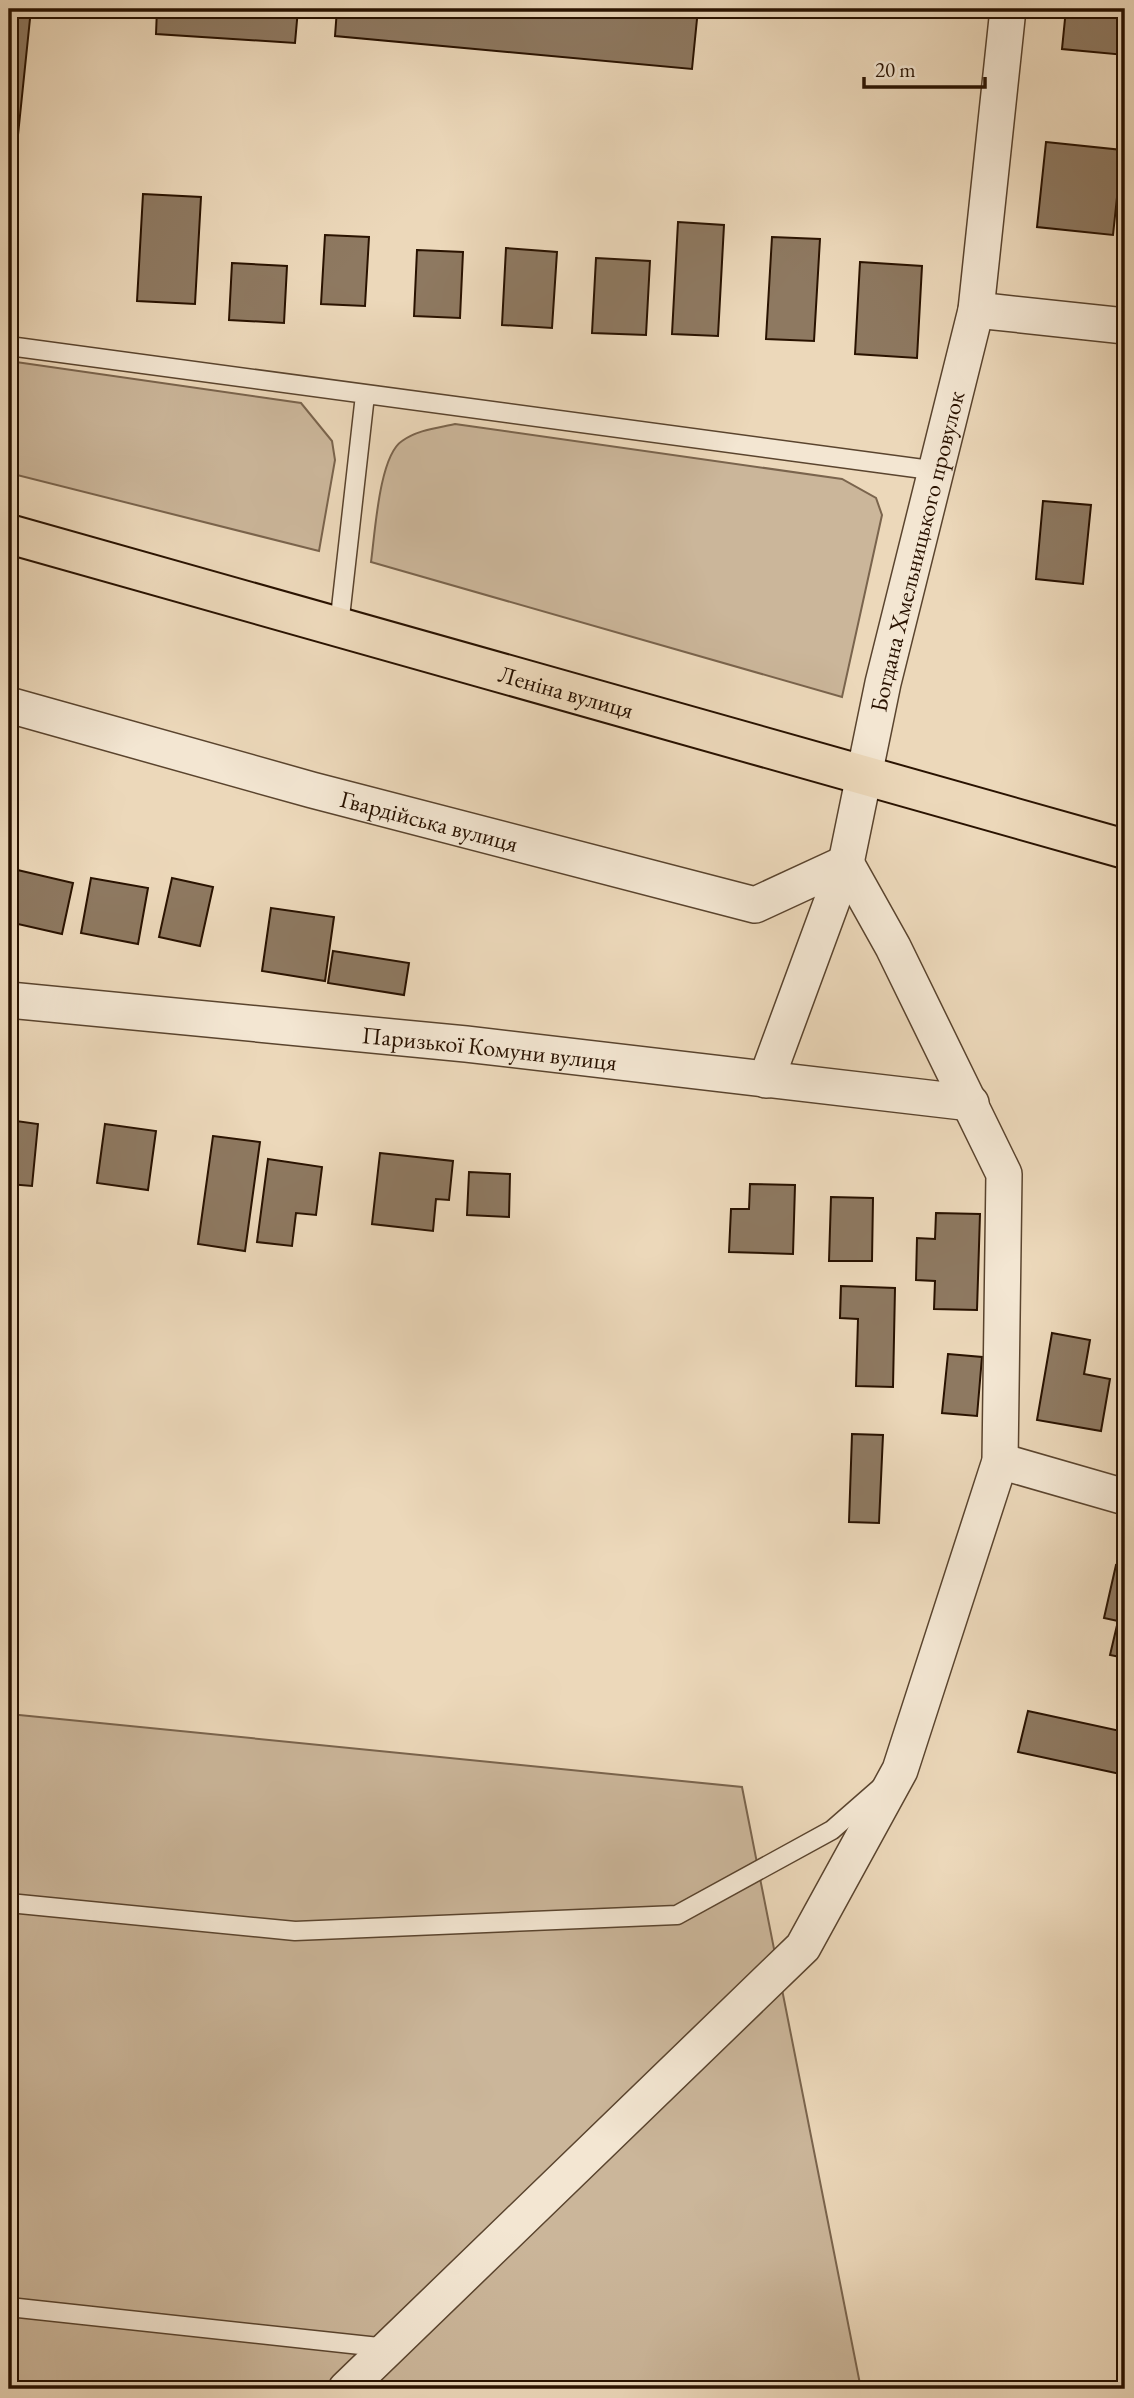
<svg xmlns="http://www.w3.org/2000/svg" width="1134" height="2398" viewBox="0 0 1134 2398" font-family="'EB Garamond',serif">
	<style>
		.green { fill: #cbb69a; stroke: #7a644d; stroke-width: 2 }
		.building { fill: #8e7961; stroke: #291200; stroke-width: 2 }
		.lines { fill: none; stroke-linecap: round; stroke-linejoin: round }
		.service-casing { stroke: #5a442e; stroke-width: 21 }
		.minor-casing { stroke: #5a442e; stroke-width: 38 }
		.primary-casing { stroke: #291200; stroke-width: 42 }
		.service { stroke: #f3e6d2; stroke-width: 18 }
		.minor { stroke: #f3e6d2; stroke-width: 35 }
		.primary { stroke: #ecd8ba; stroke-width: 38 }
		.labels { text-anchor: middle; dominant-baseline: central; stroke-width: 6; stroke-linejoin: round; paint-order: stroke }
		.street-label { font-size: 24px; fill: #291200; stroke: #f3e6d2 }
	</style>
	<rect width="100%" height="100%" fill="#ecd8ba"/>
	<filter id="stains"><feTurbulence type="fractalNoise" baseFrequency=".00286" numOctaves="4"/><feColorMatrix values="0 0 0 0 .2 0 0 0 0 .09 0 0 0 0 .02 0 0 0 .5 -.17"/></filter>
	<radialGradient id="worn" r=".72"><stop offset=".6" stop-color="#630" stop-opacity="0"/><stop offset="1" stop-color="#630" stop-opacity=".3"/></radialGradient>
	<path class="green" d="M9,361L301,403L332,441L335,460L319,551L9,473Z
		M455,424L842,479L876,498L882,515L842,697L371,562C375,534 379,456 402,441C417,430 437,428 455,424Z
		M9,1714L742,1787L861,2389H9Z"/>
	<path class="building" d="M9,9H31L9,222Z
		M157,9H298L295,43L156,34Z
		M337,9H698L692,69L335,36Z
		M1066,9H1125V55L1062,49Z
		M1046,142L1122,150L1113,235L1037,227Z
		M143,194L201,197L195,304L137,301Z
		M678,222L724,225L718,336L672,334Z
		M325,235L369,237L365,306L321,304Z
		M772,237L820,239L814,341L766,339Z
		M506,248L557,252L552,328L502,325Z
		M417,250L463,252L460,318L414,316Z
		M596,258L650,261L646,335L592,333Z
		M860,262L922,266L917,358L855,354Z
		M232,263L287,266L284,323L229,320Z
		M1043,501L1091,505L1083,584L1036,579Z
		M9,868L73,883L62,934L9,922Z
		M91,878L148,888L138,944L81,933Z
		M172,878L213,887L200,946L159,937Z
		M271,908L334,917L325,981L262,971Z
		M333,951L409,963L404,995L328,983Z
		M9,1120L38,1124L32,1186L9,1184Z
		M105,1124L156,1131L148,1190L97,1183Z
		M213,1136L260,1142L245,1251L198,1244Z
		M380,1153L453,1161L449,1200L436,1199L433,1231L372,1224Z
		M268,1159L322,1167L316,1215L296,1213L292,1246L257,1242Z
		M469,1172L510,1174L509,1217L467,1215Z
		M750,1184L795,1185L793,1254L729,1252L731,1209H749Z
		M831,1197L873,1198L872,1261H829Z
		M936,1213L980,1214L977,1310L934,1309L935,1281L916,1280L917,1238L935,1239Z
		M841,1286L895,1288L893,1387L856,1386L858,1319L840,1318Z
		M1052,1333L1090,1340L1084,1374L1110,1379L1101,1431L1037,1420Z
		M948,1354L982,1357L977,1416L942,1413Z
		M852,1434L883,1435L879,1523L849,1522Z
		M1116,1565L1125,1567V1658L1110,1655L1118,1621L1104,1618Z
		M1028,1711L1125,1732V1775L1018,1752Z"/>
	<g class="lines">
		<g class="service-casing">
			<path id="service" d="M9,346L938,471
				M339,626L365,395
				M9,1903L295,1931L677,1915L832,1830L880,1788
				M9,2307L388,2348"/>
		</g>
		<g class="minor-casing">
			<g id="minor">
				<path d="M976,310L1125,326"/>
				<path id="s1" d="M9,705L312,790L755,905L846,863L893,947L1004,1174L1000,1461L900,1770L803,1947L346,2389"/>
				<path id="s2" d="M9,1000L466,1044L971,1103"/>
				<path id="s3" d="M766,1080L846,863L883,683L976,310L1008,9"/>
				<path d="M1000,1461L1125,1497"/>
			</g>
		</g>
		<g class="primary-casing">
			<g id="primary">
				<path id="s4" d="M9,534L1125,849"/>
			</g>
		</g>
		<use href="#service" class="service"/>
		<use href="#minor" class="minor"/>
		<use href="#primary" class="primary"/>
	</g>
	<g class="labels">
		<g class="street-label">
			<text stroke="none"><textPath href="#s3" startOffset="551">Богдана Хмельницького провулок</textPath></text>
			<text stroke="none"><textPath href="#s4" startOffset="579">Леніна вулиця</textPath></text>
			<text stroke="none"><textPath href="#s1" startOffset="436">Гвардійська вулиця</textPath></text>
			<text stroke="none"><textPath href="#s2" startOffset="483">Паризької Комуни вулиця</textPath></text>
		</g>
	</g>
	<rect width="1134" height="2398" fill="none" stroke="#ecd8ba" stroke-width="35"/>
	<rect x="10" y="10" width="1113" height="2377" fill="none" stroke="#291200" stroke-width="3.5"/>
	<rect x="18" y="18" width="1099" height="2363" fill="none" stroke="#291200" stroke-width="2"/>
	<path d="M864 77v10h121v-10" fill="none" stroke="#291200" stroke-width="3.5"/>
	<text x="875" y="77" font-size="21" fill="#291200" stroke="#f3e6d2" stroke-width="5" paint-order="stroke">20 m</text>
	<rect width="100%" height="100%" filter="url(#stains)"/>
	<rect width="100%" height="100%" fill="url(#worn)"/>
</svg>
